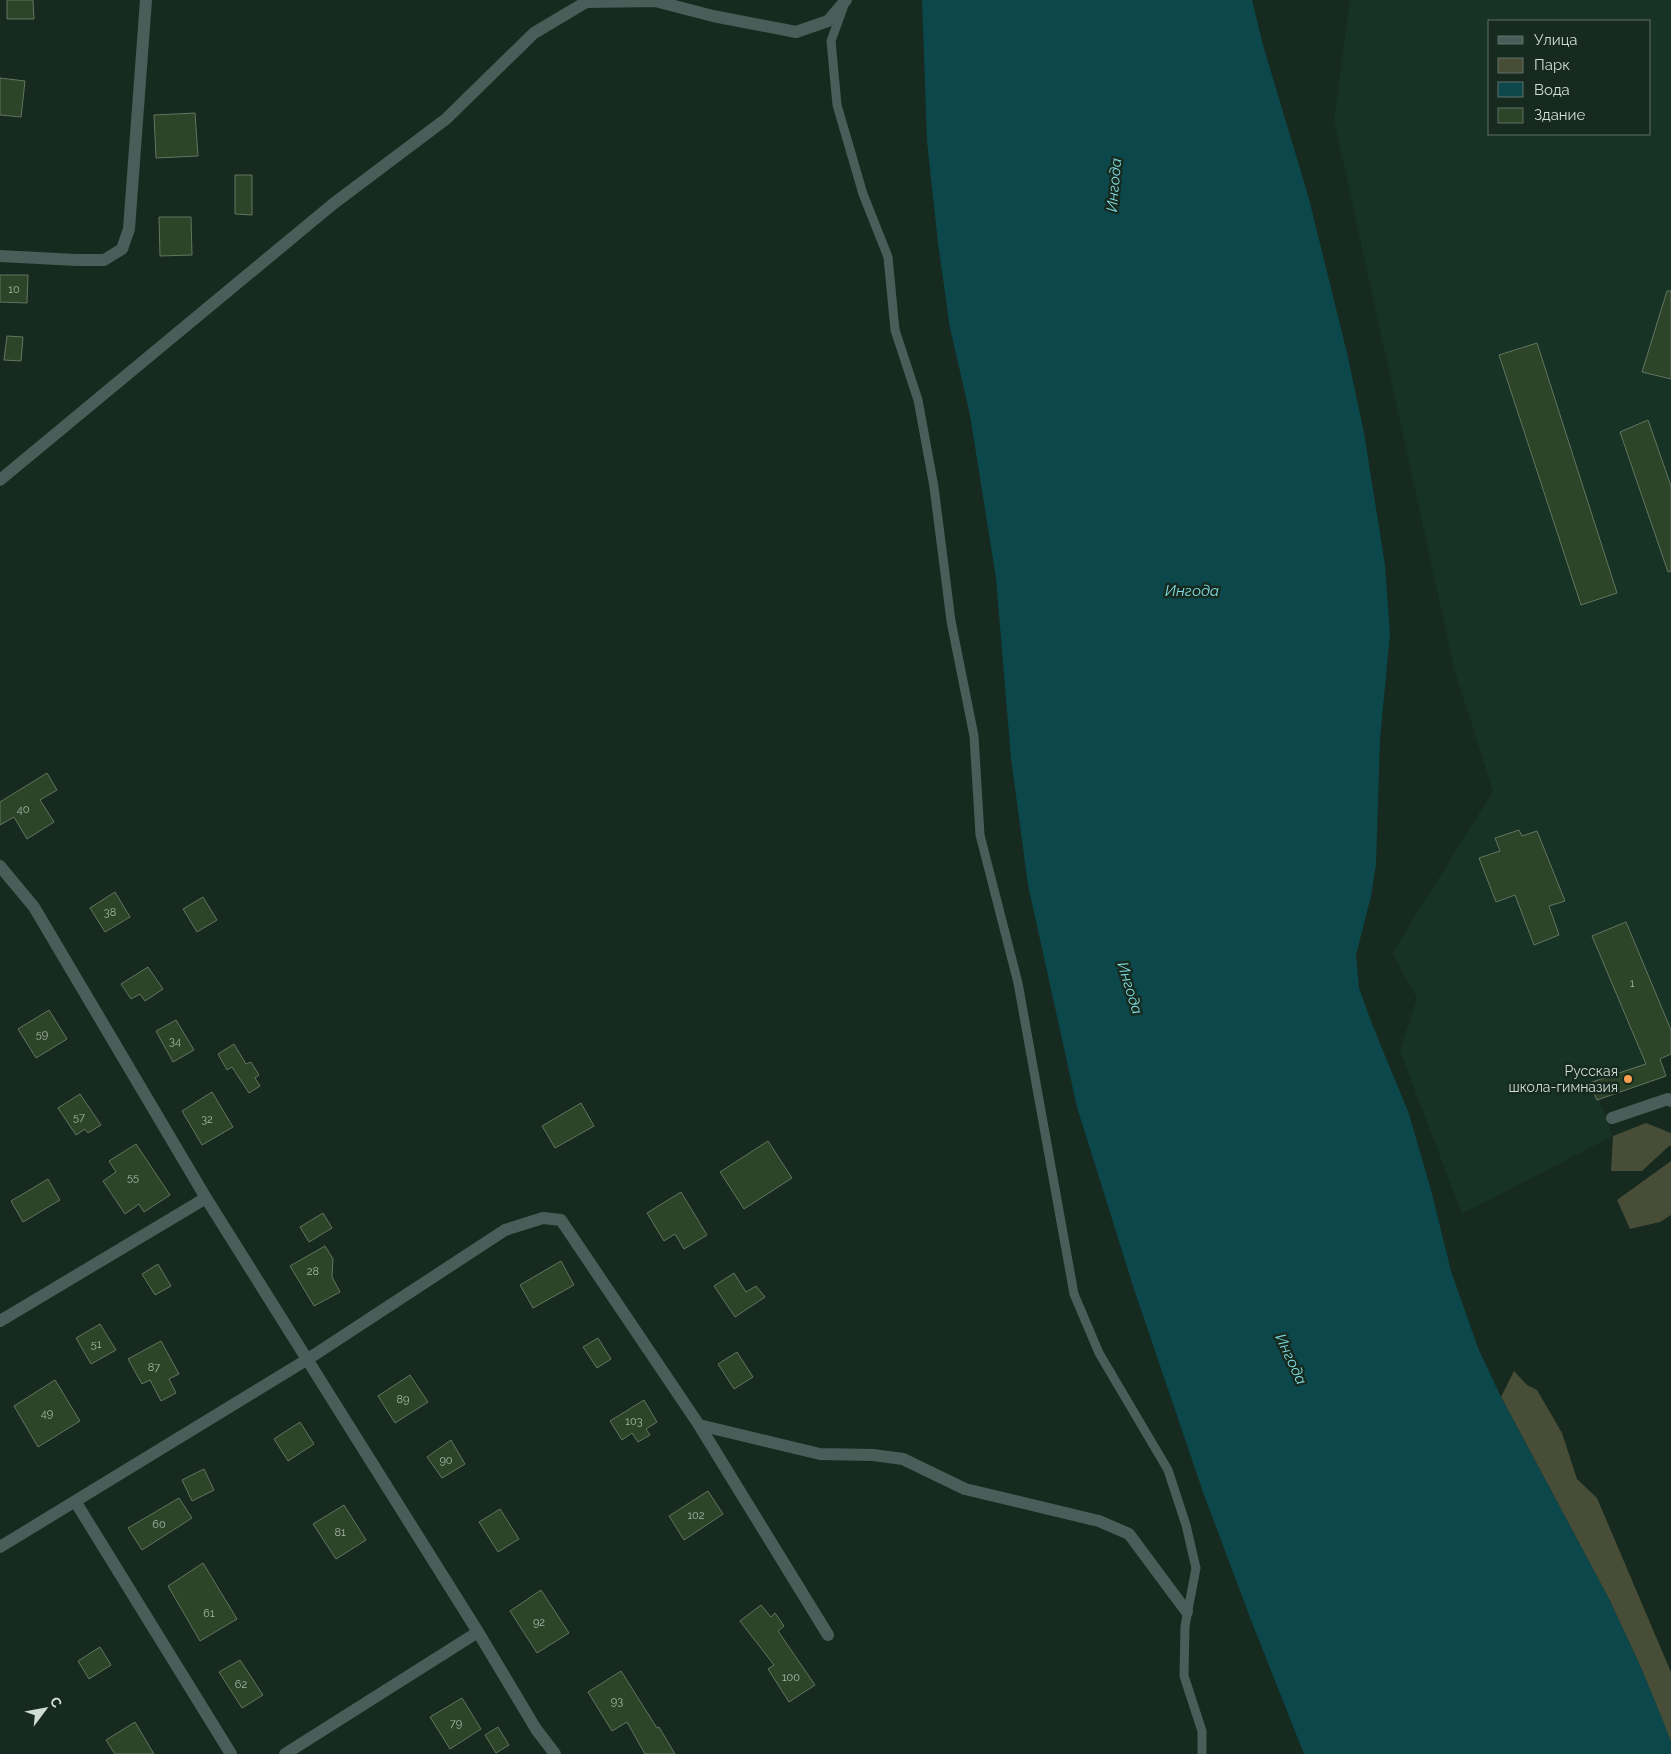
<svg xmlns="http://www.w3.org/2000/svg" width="1671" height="1754" viewBox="0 0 1671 1754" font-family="Raleway,sans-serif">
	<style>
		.built { fill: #173325; fill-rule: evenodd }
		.green { fill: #474d36 }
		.water { fill: #0c484b }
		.building { fill: #2c4427; stroke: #657461 }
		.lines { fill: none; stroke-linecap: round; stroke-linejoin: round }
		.service { stroke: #495e59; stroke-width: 9 }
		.minor { stroke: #495e59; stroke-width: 12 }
		.poi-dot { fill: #fa9f4f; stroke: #162a1f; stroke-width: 2 }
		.labels { text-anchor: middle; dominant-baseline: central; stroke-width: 5; stroke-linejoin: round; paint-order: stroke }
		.number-label { font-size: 11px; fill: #a7b6aa }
		.poi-label { font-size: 14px; fill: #d0dcd5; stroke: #162a1f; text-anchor: end }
		.water-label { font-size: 15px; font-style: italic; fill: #84dfe4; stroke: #162a1f }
	</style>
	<rect width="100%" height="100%" fill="#162a1f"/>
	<path class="built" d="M1350,0H1671V1055L1660,1059L1666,1076L1599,1100L1613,1136L1462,1214L1400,1051L1417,998L1392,953L1493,791L1455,672L1334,120ZM1490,21H1650V134H1490Z"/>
	<path class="green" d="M1646,1123L1671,1133V1146H1669L1642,1171H1611L1613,1136Z
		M1671,1161V1215L1660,1222L1630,1229L1617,1200Z
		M1514,1371L1527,1385L1537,1390L1562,1433L1577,1479L1597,1498L1671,1672V1742L1642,1670L1609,1599L1501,1397Z"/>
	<path class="water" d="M922,0H1252L1263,45L1309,199L1347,353L1364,433L1385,565L1390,634L1380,739L1376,864L1371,896L1356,955L1359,988L1372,1024L1409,1114L1431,1190L1451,1271L1478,1348L1501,1397L1609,1599L1642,1670L1663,1721L1671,1742V1754H1304L1251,1620L1203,1492L1134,1289L1077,1107L1028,885L1011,758L996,578L970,415L950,328L938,243L927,141Z"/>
	<path class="building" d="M7,0H33L34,19H7Z
		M0,78L25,81L21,117L0,115Z
		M195,113L198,156L156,158L154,115Z
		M235,175H252V215L235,214Z
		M159,217H191L192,255L160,256Z
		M0,275H28L27,303L0,302Z
		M1667,291H1671V379L1642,372Z
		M7,336L23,337L21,361L4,360Z
		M1537,343L1617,593L1581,605L1499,355Z
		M1648,420L1671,486V571L1668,572L1620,432Z
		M47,773L57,790L40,800L54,822L27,839L14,817L0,825V802Z
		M1519,830L1522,836L1537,831L1565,901L1549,906L1559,935L1534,945L1515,895L1496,902L1479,858L1500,851L1495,838Z
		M115,892L130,917L105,932L90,908Z
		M203,897L217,920L197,932L183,909Z
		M1626,922L1671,1030V1054L1660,1059L1666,1076L1597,1100L1589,1083L1646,1064L1592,936Z
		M148,967L163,989L145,1001L140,994L131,999L121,984Z
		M49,1010L67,1039L36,1058L18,1029Z
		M176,1020L194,1050L173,1062L156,1031Z
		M234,1044L246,1064L251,1062L259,1075L255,1078L260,1086L249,1093L232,1067L227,1070L218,1054Z
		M212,1092L233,1127L202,1145L182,1111Z
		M80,1094L101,1125L88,1133L85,1129L76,1135L58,1108Z
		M581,1103L594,1126L555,1148L542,1126Z
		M768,1141L792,1178L744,1209L720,1172Z
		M136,1144L170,1195L144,1212L139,1204L125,1214L103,1181L116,1172L109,1161Z
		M48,1179L60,1200L23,1222L11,1201Z
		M681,1192L707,1235L684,1249L675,1234L664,1241L647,1213Z
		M323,1213L332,1228L309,1242L300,1227Z
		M325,1246L333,1259L332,1277L340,1292L314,1306L290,1266Z
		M561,1261L574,1285L533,1308L520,1285Z
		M158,1264L171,1286L155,1295L142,1274Z
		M734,1273L746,1292L756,1286L765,1297L735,1317L714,1286Z
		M100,1324L116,1350L91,1364L76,1338Z
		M598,1338L611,1359L597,1368L583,1347Z
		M161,1341L179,1374L169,1379L176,1393L161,1401L150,1380L142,1384L128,1359Z
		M737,1352L753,1377L734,1389L718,1364Z
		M410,1375L428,1402L395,1423L378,1396Z
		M55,1380L80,1421L38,1447L14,1406Z
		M644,1400L657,1422L646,1429L650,1435L638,1442L632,1433L622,1440L610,1421Z
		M300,1422L314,1444L288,1461L274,1439Z
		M451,1440L465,1464L442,1478L427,1457Z
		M204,1469L214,1490L192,1501L182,1480Z
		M708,1491L723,1514L684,1540L669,1516Z
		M179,1498L192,1518L142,1550L128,1528Z
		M344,1505L366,1540L336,1559L313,1524Z
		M500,1509L519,1539L498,1552L479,1522Z
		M203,1563L237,1619L200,1641L168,1586Z
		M541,1590L569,1633L537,1653L510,1611Z
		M761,1605L771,1617L775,1613L784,1626L778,1631L815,1685L789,1702L768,1669L774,1665L740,1621Z
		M100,1647L111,1665L89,1679L78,1661Z
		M240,1660L263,1695L242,1708L219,1672Z
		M621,1671L657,1728L659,1727L675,1754H645L627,1722L612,1731L588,1692Z
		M462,1698L481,1729L450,1749L430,1717Z
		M135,1722L154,1754H115L106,1740Z
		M498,1727L509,1745L496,1753L485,1735Z"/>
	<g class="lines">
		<path class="service" d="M843,8L831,41L837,105L863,194L888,257L895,330L918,400L934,487L951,621L974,736L980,835L1018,983L1074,1294L1099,1353L1168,1470L1186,1525L1196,1568L1185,1626L1184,1676L1202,1731V1754"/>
		<path class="minor" d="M0,256L76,260H104L122,249L129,229L146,0
			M0,480L333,204L446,119L534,33L586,2L655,1L713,16L796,32L828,21L846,0
			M0,866L34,907L206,1198L478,1632L536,1729L555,1754
			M1612,1118L1668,1099L1671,1101
			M0,1321L206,1198
			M699,1425L820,1454L873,1455L903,1459L965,1489L1099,1521L1129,1534L1187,1612
			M75,1501L231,1754
			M0,1547L308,1359L505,1230L543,1218L561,1220L699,1425L828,1635
			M285,1754L478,1632"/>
	</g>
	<circle class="poi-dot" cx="1628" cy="1079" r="5"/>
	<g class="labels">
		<g class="number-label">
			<text x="14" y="289">10</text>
			<text x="23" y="809">40</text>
			<text x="110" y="912">38</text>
			<text x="1632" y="983">1</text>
			<text x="42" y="1034">59</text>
			<text x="175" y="1041">34</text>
			<text x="79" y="1117">57</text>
			<text x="207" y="1119">32</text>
			<text x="133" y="1177">55</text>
			<text x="313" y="1271">28</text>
			<text x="96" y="1344">51</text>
			<text x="154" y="1367">87</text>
			<text x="403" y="1399">89</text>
			<text x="47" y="1413">49</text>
			<text x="634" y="1421">103</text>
			<text x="446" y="1460">90</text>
			<text x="696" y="1515">102</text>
			<text x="159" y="1524">60</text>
			<text x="340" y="1532">81</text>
			<text x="209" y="1613">61</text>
			<text x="539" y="1622">92</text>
			<text x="791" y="1677">100</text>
			<text x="241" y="1684">62</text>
			<text x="617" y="1701">93</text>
			<text x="456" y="1723">79</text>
		</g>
		<g class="poi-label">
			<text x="1618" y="1071">Русская<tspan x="1618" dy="16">школа-гимназия</tspan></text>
		</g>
		<g class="water-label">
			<text transform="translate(1114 185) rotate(-85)">Ингода</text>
			<text x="1192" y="591">Ингода</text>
			<text transform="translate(1130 988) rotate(73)">Ингода</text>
			<text transform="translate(1291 1359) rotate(65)">Ингода</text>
		</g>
	</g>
	<rect x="1488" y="20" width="162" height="115" fill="#162a1f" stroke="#607168"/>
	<rect x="1498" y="36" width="25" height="8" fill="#495e59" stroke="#607168"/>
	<text x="1534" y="45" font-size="15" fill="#d0dcd5">Улица</text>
	<rect x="1498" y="58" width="25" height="15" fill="#474d36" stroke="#607168"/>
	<text x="1534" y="70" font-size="15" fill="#d0dcd5">Парк</text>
	<rect x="1498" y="82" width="25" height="15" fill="#0c484b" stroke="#607168"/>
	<text x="1534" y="95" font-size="15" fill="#d0dcd5">Вода</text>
	<rect x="1498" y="108" width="25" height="15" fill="#2c4427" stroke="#607168"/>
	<text x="1534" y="120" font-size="15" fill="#d0dcd5">Здание</text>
	<g transform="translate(45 1709) rotate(58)" stroke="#162a1f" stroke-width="4" paint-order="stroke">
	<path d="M0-4L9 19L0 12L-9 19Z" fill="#d0dcd5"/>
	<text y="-8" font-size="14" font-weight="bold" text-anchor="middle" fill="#d0dcd5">С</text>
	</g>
</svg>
